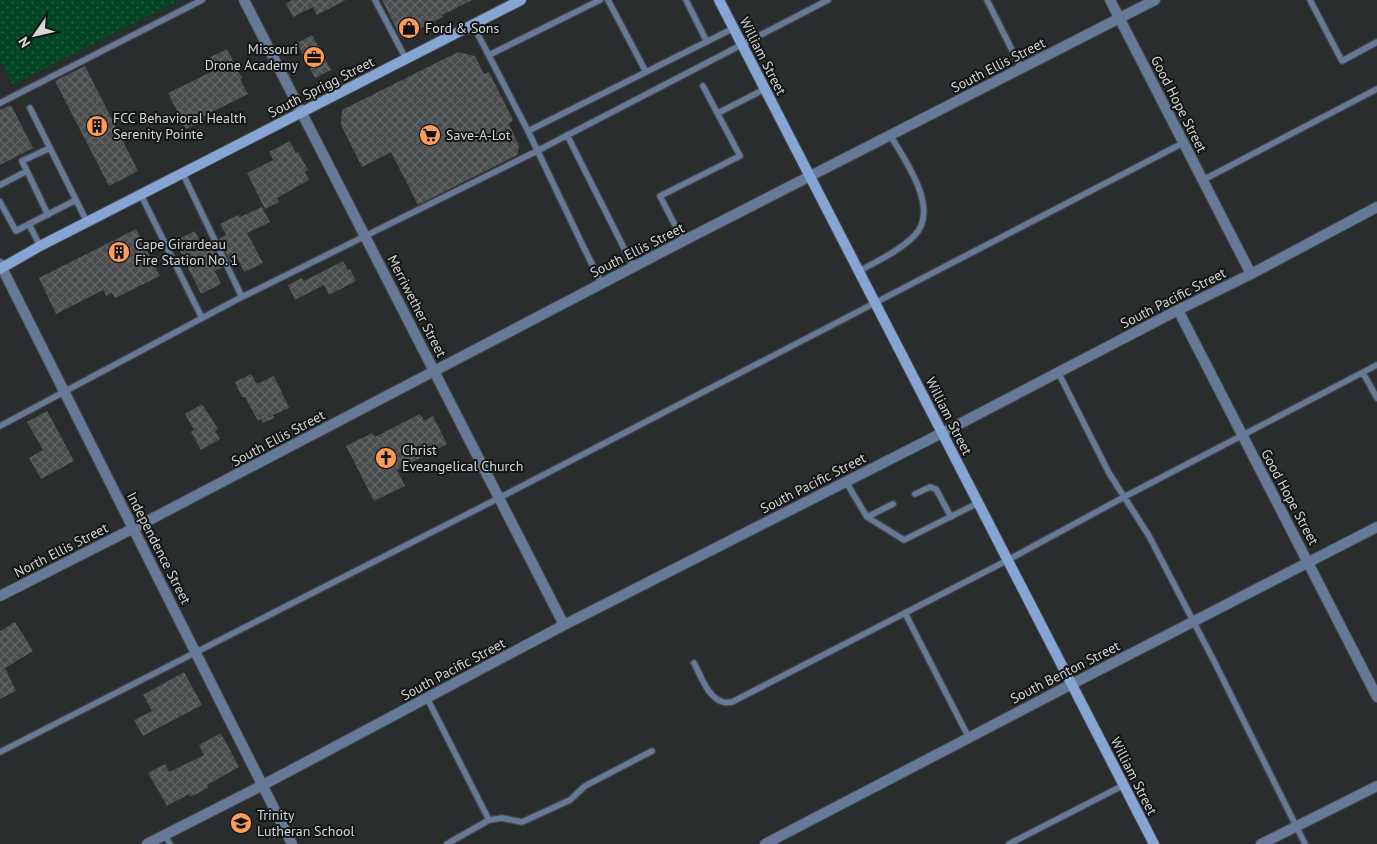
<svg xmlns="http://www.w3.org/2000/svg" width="1377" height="844" viewBox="0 0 1377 844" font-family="'PT Sans',sans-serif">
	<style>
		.grass { fill: url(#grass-dots) }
		.building { fill: url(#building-cross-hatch) }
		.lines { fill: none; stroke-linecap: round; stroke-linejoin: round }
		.service-casing { stroke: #444849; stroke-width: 8 }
		.minor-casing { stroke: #444849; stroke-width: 12 }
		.tertiary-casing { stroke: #444849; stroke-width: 12 }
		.secondary-casing { stroke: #444849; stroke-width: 12 }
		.service { stroke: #667997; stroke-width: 5.5 }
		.minor { stroke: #667997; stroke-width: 10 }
		.tertiary { stroke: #667997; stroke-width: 10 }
		.secondary { stroke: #86a5d4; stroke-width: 10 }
		.labels { text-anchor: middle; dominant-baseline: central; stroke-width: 4; stroke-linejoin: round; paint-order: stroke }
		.poi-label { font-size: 14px; fill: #d4d7d8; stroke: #131515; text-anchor: start }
		.street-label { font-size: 14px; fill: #d4d7d8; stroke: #131515 }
	</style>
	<defs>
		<pattern id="grass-dots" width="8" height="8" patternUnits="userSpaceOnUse" patternTransform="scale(1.25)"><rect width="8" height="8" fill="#034527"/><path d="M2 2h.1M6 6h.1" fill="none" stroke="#275f46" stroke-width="1.8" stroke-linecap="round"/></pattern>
		<pattern id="building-cross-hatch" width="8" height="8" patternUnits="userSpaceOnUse" patternTransform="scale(1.25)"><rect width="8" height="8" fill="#494d4d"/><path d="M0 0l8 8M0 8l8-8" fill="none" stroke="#626666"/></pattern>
	</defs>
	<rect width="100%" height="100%" fill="#292d2e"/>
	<path class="grass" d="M0,0H180L13,85L0,60Z"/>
	<path class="building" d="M292,0H346L317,15L313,7L293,17L286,4Z
		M382,0H472L442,15L443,17L401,38Z
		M312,35L331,70L315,78L297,43Z
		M227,49L242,78L240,79L248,94L202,117L204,120L186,129L168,93L215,70L209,58Z
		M458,52L475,56L484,74L489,72L513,120L509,124L519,146L517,155L418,205L391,152L362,167L341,125L342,110Z
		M85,66L138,171L109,186L55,81Z
		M11,105L33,148L0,165V110Z
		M290,141L296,153L298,152L308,170L305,172L309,180L277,198L279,202L265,209L247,173L273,160L269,152Z
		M262,207L270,222L247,233L263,263L244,272L238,259L231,263L219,239L226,235L220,224L238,215L240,217Z
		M136,229L160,276L115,298L112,293L106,296L103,290L56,314L39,278Z
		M195,231L202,247L211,243L223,267L215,271L221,284L201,294L175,241Z
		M343,261L348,270L350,269L356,281L329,295L324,285L295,300L288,285L302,278L304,281Z
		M251,374L257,384L274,376L289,408L273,415L274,418L263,423L261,419L258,421L245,397H242L235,382Z
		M202,404L218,429L215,431L220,439L201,450L191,432L194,430L185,414Z
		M47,411L74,461L41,479L29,458L43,450L27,422Z
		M420,414L424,421L433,416L447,444L397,470L405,486L374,501L346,446L372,433L375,437Z
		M15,622L33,651L5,668L16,691L0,699V631Z
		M184,672L202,705L143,736L134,720L152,711L143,695Z
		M221,733L239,767L207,785L208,788L190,797L189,794L167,806L148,773L165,764L169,772L204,755L199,745Z"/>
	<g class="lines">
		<g class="service-casing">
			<path id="service" d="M375,0L406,59
				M608,0L646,72
				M686,0L707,42
				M987,0L1021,68
				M1310,0L1342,61L1377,42
				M473,25L528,131L583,246L602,284
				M489,55L600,0
				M0,103L202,0
				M30,108L87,222
				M718,113L765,89
				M528,131L734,28
				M567,135L634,268
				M27,171L48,215
				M183,174L242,297
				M1203,180L1377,89
				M0,185L27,171L22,161L50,148
				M141,195L202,318
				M0,202L16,231L29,224
				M683,241L660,196L740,156L703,86
				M40,246L29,224L76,200
				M859,271C878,261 899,251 914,236C941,210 905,160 890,135
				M1058,372L1109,473L1149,536L1215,663L1305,844
				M1363,373L1377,398
				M0,426L236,300L537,151L828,0
				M846,482L867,517L904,540L978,503
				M915,494L930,487L936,489L951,517
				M867,517L893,504
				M694,663C701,676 708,698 723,702C726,703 729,702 732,702L905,613
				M427,698L489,820L447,844
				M969,738L905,613L1008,560L1124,497L1377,365
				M0,752L499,498L1183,143
				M489,820L502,818L522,822L570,800L585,786L652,751
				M165,835L170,844
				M1009,844L1124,785"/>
		</g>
		<g class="minor-casing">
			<path id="minor" d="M244,0L564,625
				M1110,0L1251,274
				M1178,310L1377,697
				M0,596L134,528L683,241L1155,0
				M147,844L263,785L564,625L942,433L1178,310L1251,274L1377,207
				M765,844L1072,684L1377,527
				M1261,844L1377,786"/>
		</g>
		<g class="tertiary-casing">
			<path id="tertiary" d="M0,264L292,844"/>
		</g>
		<g class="secondary-casing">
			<path id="secondary" d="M719,0L1154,844
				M0,269L40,246L521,0"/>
		</g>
		<use href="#service" class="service"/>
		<use href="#minor" class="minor"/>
		<use href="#tertiary" class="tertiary"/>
		<use href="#secondary" class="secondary"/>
	</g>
	<defs>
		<g id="shop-disc" transform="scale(1.125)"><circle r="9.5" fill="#fe9c57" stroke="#131515"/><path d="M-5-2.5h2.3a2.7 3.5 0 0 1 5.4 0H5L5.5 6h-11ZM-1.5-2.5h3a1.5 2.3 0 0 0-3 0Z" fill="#111"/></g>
		<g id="office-disc" transform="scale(1.125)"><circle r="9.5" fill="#fe9c57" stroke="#131515"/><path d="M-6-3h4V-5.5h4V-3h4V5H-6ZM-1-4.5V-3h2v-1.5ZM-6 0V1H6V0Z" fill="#111"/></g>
		<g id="building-disc" transform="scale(1.125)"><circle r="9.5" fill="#fe9c57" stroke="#131515"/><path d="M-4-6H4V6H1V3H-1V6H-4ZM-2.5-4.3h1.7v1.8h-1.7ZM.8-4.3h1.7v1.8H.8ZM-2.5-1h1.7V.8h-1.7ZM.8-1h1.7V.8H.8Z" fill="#111"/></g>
		<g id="supermarket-disc" transform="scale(1.125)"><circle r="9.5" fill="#fe9c57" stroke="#131515"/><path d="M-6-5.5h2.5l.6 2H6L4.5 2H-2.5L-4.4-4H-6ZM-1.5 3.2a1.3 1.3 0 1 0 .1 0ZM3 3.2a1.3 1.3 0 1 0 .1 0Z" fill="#111"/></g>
		<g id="church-disc" transform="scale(1.125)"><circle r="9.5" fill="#fe9c57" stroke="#131515"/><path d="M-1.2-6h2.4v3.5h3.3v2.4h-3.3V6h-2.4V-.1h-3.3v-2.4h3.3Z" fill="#111"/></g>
		<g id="school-disc" transform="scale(1.125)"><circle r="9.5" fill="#fe9c57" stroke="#131515"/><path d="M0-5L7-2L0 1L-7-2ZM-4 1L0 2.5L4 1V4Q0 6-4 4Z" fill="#111"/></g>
	</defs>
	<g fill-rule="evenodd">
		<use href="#shop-disc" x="409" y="28"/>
		<use href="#office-disc" x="314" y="57"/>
		<use href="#building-disc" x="97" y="126"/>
		<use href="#supermarket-disc" x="430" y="135"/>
		<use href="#building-disc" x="119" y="252"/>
		<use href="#church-disc" x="386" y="458"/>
		<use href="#school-disc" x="241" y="823"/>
	</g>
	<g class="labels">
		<g class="poi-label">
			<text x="425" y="28">Ford &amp; Sons</text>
			<text x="298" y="49" text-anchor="end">Missouri<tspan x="298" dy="16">Drone Academy</tspan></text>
			<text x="113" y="118">FCC Behavioral Health<tspan x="113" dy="16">Serenity Pointe</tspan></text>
			<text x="446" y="135">Save-A-Lot</text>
			<text x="135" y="244">Cape Girardeau<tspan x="135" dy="16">Fire Station No. 1</tspan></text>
			<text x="402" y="450">Christ<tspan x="402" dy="16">Eveangelical Church</tspan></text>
			<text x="257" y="815">Trinity<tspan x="257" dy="16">Lutheran School</tspan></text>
		</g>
		<g class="street-label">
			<text transform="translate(763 56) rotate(63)">William Street</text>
			<text transform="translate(998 65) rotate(-27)">South Ellis Street</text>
			<text transform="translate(321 87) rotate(-27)">South Sprigg Street</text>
			<text transform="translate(1179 104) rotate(63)">Good Hope Street</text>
			<text transform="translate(637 250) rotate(-27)">South Ellis Street</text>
			<text transform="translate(1173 298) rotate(-27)">South Pacific Street</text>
			<text transform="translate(417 306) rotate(63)">Merriwether Street</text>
			<text transform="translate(949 416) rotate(63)">William Street</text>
			<text transform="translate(278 438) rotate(-28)">South Ellis Street</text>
			<text transform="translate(813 483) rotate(-27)">South Pacific Street</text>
			<text transform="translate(1290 497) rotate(62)">Good Hope Street</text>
			<text transform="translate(159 548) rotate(63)">Independence Street</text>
			<text transform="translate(61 550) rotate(-27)">North Ellis Street</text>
			<text transform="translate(453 669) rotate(-28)">South Pacific Street</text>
			<text transform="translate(1065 672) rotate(-27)">South Benton Street</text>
			<text transform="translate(1134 776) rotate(63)">William Street</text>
		</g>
	</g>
	<g transform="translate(35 35) rotate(236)" stroke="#131515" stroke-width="4" paint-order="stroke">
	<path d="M0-4L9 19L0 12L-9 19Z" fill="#d4d7d8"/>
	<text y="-8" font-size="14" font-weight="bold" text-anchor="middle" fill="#d4d7d8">N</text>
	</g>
</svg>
